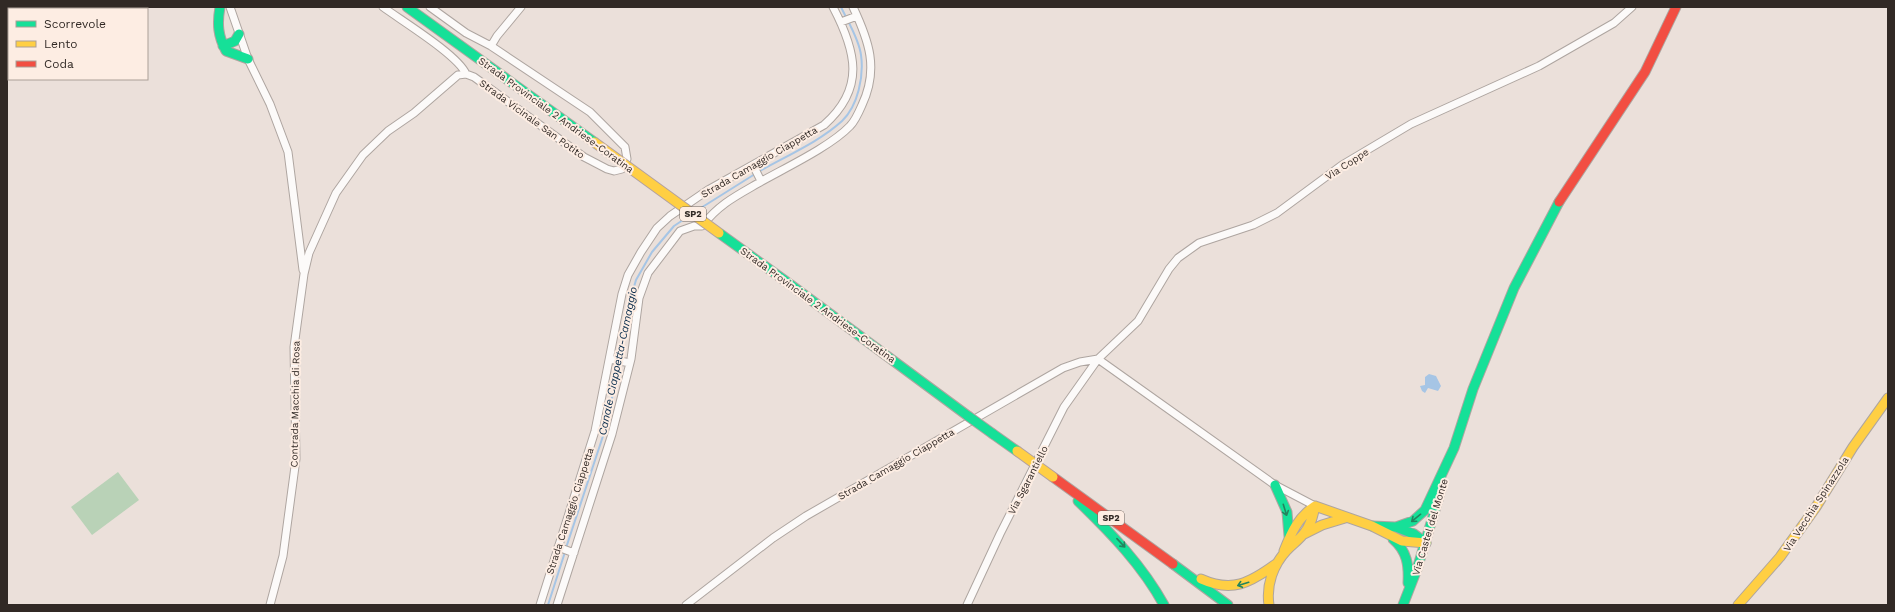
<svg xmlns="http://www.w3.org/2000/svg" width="1895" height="612" viewBox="0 0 1895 612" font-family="'Work Sans',sans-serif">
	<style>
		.green { fill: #b9d2b7 }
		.water { fill: #a6c5e5 }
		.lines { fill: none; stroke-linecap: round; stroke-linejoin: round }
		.stream { stroke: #a6c5e5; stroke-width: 2 }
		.street-casing { stroke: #aea5a0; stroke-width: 9 }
		.fast-casing { stroke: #aea5a0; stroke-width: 11 }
		.slow-casing { stroke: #aea5a0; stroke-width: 11 }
		.jam-casing { stroke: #aea5a0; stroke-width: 11 }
		.street { stroke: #fcfaf9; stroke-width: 7 }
		.fast { stroke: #16e098; stroke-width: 9 }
		.slow { stroke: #ffcf43; stroke-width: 9 }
		.jam { stroke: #f24e42; stroke-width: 9 }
		.fast-bridge-casing { stroke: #b3a1a0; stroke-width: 11; stroke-linecap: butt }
		.slow-bridge-casing { stroke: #b3a1a0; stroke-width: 11; stroke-linecap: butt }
		.fast-bridge { stroke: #16e098; stroke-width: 9 }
		.slow-bridge { stroke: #ffcf43; stroke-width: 9 }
		.oneway { stroke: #24845e }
		.labels { text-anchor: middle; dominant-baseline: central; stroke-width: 4; stroke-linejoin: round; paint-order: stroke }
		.shield { fill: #fdede3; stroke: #6e645e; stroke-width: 1 }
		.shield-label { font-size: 9px; font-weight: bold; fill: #312925 }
		.street-label { font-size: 10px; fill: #312925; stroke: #fdede3 }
		.water-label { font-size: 11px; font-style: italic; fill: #0a2e4e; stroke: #fdede3 }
	</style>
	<rect width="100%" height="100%" fill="#ebe0da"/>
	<path class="green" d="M118,472L139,500L92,535L71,507Z"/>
	<path class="water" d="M1429,374L1436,376L1441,386L1438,391L1428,388L1425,393L1422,391L1420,386L1425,385V377Z"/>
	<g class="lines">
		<path class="stream" d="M758,172C786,156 819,142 842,121C858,106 864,76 861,55C859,39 848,22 841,7
			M696,211L755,174
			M566,548L604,433L618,371L628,307L636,280L652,252L674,226L689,216
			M548,605L565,552"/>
		<g class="street-casing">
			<path id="street" d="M230,7L248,59L270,104L288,152L303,270
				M383,7C402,21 458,55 466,74
				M430,7L466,33L491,46
				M841,22L857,16
				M753,165L761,181
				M610,359L630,363
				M1098,359L1275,485L1315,506
				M558,547L574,553
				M270,605L283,556L296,459L294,347L304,274L309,253L336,193L363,155L388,131L414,113L458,75L466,74L474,77L584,157L607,169L614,171L622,169L627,159L625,147L590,112L491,46L497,36L521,7
				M540,605L595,431L622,294L628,275L641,252L657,228L670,216L708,190L824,125C866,88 856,51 833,7
				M557,605L612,434L631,359L639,298L648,273L680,231L694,226H702C720,203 738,195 762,181C787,167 831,146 850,126C855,121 859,112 862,105C879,69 869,41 853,7
				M686,605L773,538L806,516L1063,368L1080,362L1098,359
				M967,605L1000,534L1064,407L1098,359L1138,321L1169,269L1178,258L1199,243L1253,225L1277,213L1342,165L1411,124L1539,66L1614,23L1632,7"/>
		</g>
		<g class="fast-casing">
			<path id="fast" d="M220,7C217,24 218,36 226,51L248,59
				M407,7L594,142
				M223,46L235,41L239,34
				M791,285L968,416
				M993,434L1017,451
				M1275,485L1287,512L1289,536
				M1078,501C1111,533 1142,565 1164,605
				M1372,526L1396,527L1413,521L1425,510L1454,448L1473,389L1514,288L1559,202
				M1396,527L1414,534L1426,543
				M1393,539C1407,551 1409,565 1408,583
				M1173,564L1228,605
				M1403,605L1417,569L1441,490"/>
		</g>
		<g class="slow-casing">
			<path id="slow" d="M1315,506L1372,526L1402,541L1426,543
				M1304,534L1322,525L1345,518
				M1284,551C1291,533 1298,517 1315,506
				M1201,579C1232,593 1250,583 1276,564
				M1269,605C1266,585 1273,565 1287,550C1293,544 1300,539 1305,532C1311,525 1313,515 1315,506
				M1738,605L1780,557L1816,507L1853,447L1888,398"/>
		</g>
		<g class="jam-casing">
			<path id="jam" d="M1559,202L1645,72L1676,7
				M1053,477L1173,564"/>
		</g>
		<use href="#street" class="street"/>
		<use href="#fast" class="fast"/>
		<use href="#slow" class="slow"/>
		<use href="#jam" class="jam"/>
		<g class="fast-bridge-casing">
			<path id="fast-bridge" d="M719,233L791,285
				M968,416L993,434"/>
		</g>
		<g class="slow-bridge-casing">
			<path id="slow-bridge" d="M594,142L719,233
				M1017,451L1053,477"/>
		</g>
		<use href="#fast-bridge" class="fast-bridge"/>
		<use href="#slow-bridge" class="slow-bridge"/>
	</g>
	<defs><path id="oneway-shaft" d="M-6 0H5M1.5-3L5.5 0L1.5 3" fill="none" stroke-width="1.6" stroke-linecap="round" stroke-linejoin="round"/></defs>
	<g class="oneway">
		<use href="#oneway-shaft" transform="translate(1285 510) rotate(73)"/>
		<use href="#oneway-shaft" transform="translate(1416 518) rotate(141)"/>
		<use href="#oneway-shaft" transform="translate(1121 543) rotate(47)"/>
		<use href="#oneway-shaft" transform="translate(1243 584) rotate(163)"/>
	</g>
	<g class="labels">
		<g class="shield">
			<rect x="680" y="207" width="26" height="14" rx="3"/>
			<rect x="1098" y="511" width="26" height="14" rx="3"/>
		</g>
		<g class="shield-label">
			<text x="693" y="214">SP2</text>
			<text x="1111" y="518">SP2</text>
		</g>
		<g class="street-label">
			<text transform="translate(556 115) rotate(36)">Strada Provinciale 2 Andriese-Coratina</text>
			<text transform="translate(532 119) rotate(36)">Strada Vicinale San Potito</text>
			<text transform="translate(759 162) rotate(-30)">Strada Camaggio Ciappetta</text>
			<text transform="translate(1347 164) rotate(-33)">Via Coppe</text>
			<text transform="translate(818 305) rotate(36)">Strada Provinciale 2 Andriese-Coratina</text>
			<text transform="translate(295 404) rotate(-89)">Contrada Macchia di Rosa</text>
			<text transform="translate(896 464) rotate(-30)">Strada Camaggio Ciappetta</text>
			<text transform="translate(1028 480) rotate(-63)">Via Sgarantiello</text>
			<text transform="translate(1816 504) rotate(-57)">Via Vecchia Spinazzola</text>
			<text transform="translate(570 511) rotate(-72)">Strada Camaggio Ciappetta</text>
			<text transform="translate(1430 527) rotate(-73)">Via Castel del Monte</text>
		</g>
		<g class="water-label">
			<text transform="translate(618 361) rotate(-78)">Canale Ciappetta-Camaggio</text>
		</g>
	</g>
	<rect width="1895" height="612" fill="none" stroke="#312925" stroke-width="16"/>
	<rect x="8" y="8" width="140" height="72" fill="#fdede3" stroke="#ab9f97"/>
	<rect x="16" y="21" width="20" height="6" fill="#16e098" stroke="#ab9f97"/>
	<text x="44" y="28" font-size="12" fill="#312925">Scorrevole</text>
	<rect x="16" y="41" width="20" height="6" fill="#ffcf43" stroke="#ab9f97"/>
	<text x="44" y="48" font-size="12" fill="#312925">Lento</text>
	<rect x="16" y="61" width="20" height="6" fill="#f24e42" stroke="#ab9f97"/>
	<text x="44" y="68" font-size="12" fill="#312925">Coda</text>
</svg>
